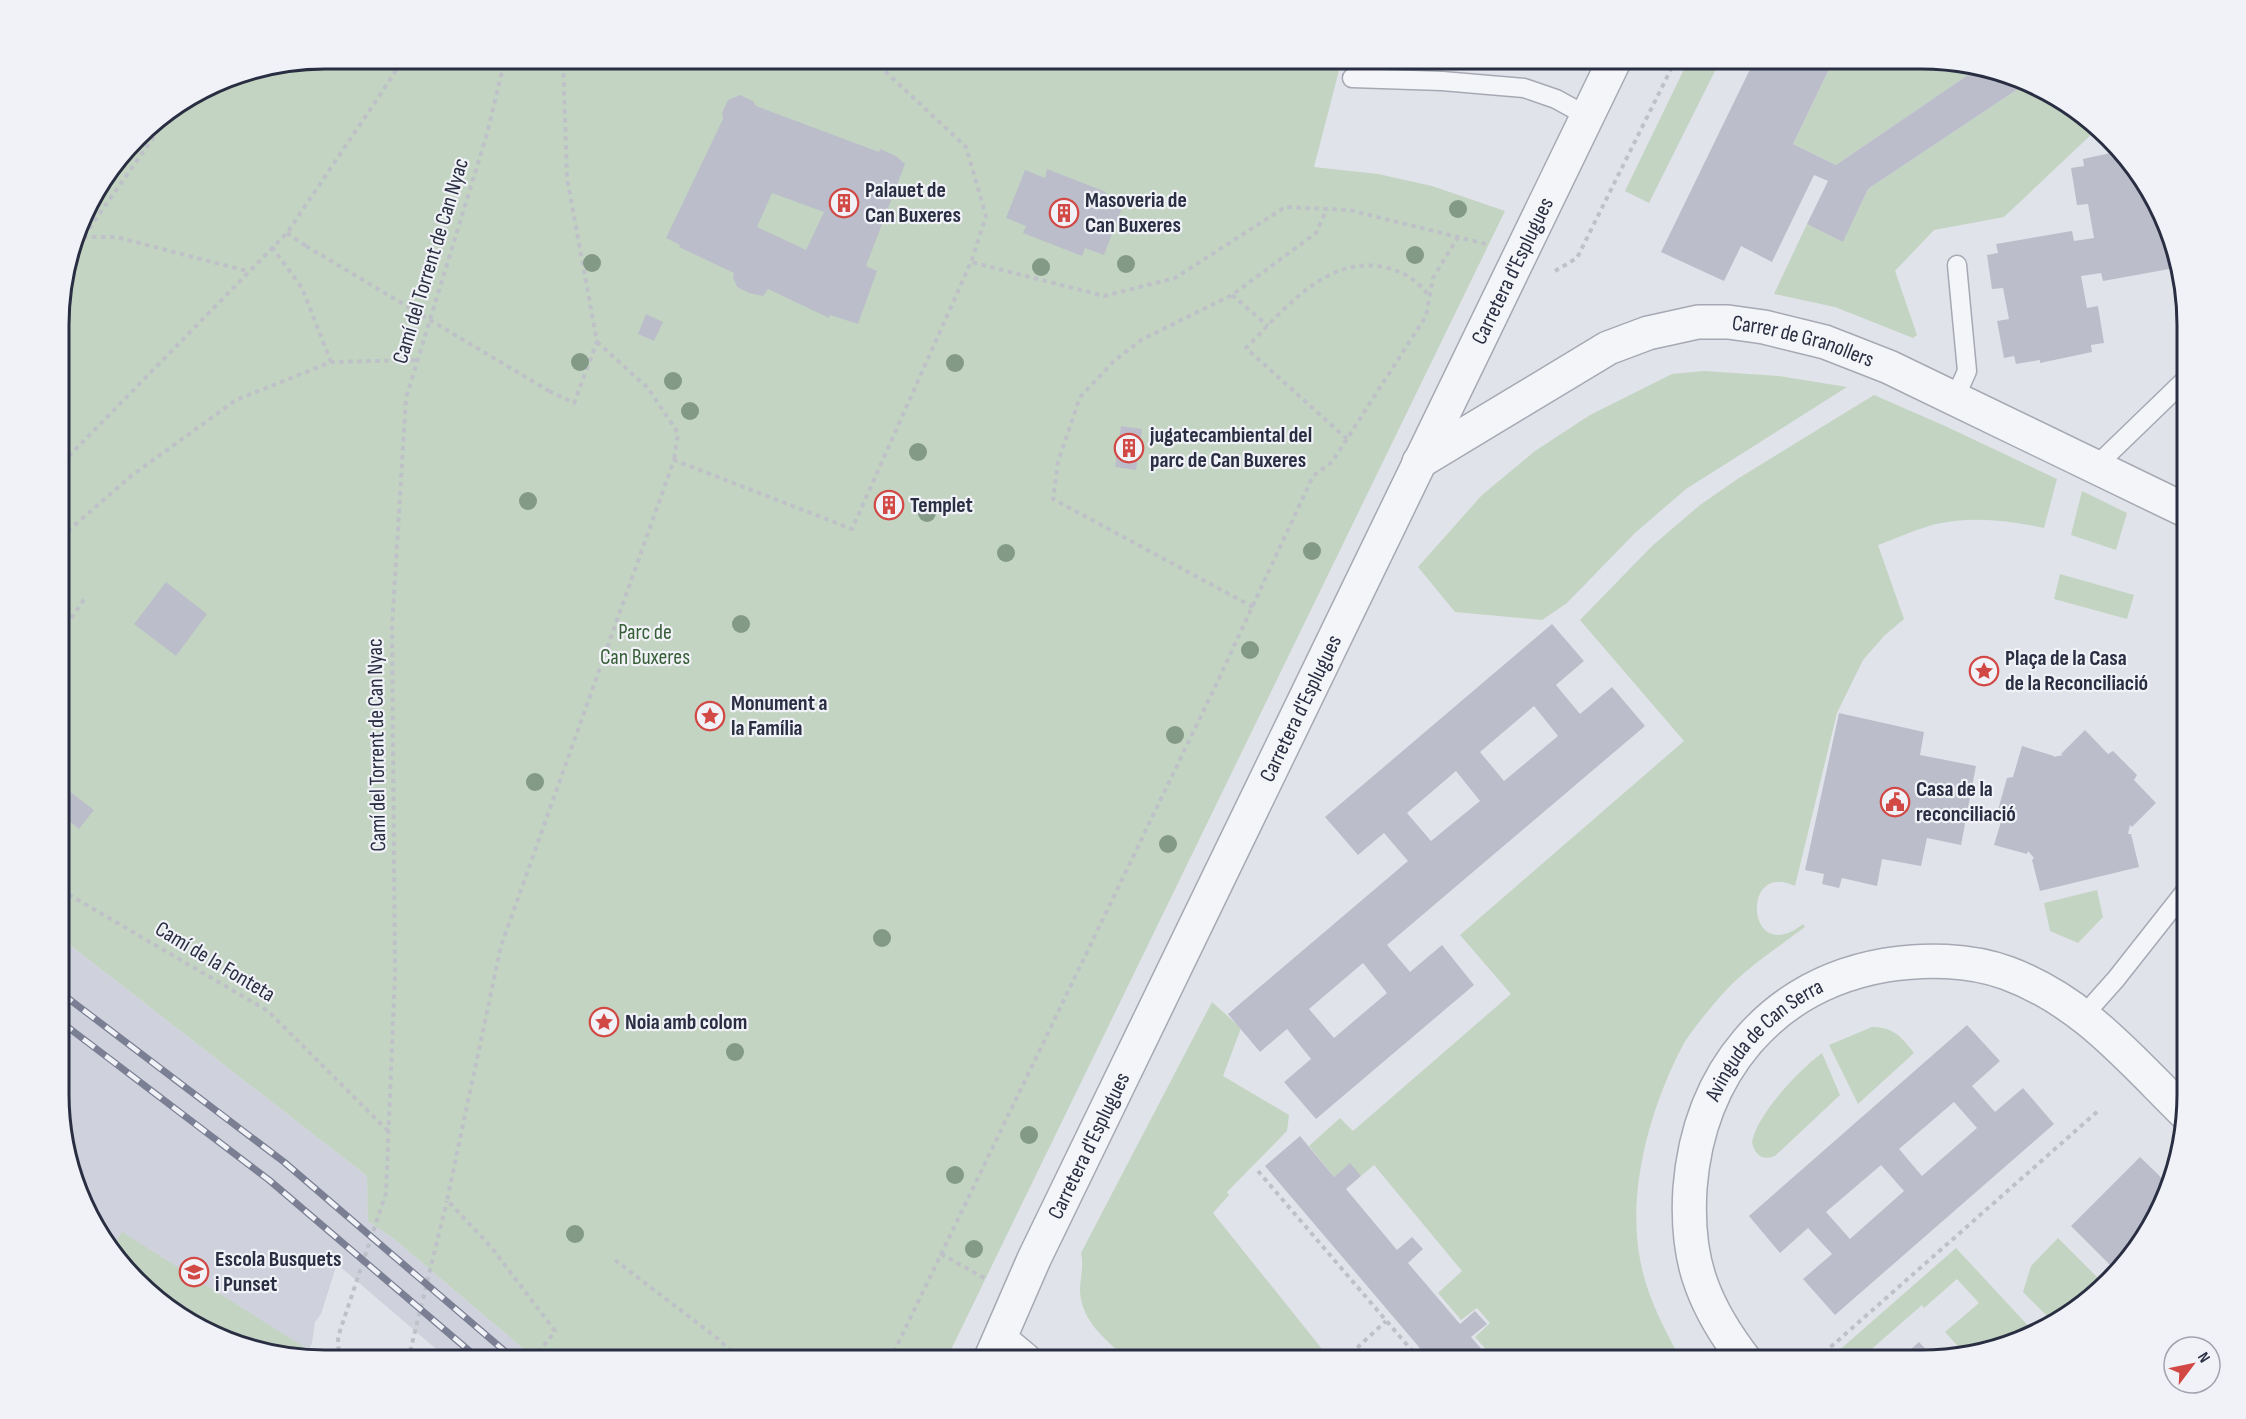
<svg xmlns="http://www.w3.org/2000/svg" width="2246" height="1419" viewBox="0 0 2246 1419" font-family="'Sofia Sans Condensed',sans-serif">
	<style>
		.built { fill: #cfd2dc }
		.green { fill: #c3d4c2 }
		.building { fill: #bbbeca; fill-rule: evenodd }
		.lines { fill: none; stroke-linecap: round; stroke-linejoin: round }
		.service-casing { stroke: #a6a9b4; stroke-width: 21 }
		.minor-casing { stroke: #a6a9b4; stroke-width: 36 }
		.path { stroke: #bfc1c9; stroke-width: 4; stroke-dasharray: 4.5 4.5; stroke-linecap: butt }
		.service { stroke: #f4f5f8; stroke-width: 18 }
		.minor { stroke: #f4f5f8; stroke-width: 33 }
		.rail-casing { stroke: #7a7f94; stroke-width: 7 }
		.rail { stroke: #f1f2f7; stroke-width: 4.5; stroke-dasharray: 14; stroke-linecap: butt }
		.path-bridge { stroke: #bfc1c9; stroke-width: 4; stroke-dasharray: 4.5 4.5; stroke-linecap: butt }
		.tree { fill: #839a87 }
		.labels { text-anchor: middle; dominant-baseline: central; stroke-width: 4.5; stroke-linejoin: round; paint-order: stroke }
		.poi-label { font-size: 22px; font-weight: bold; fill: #292e42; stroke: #f1f2f7; text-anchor: start }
		.street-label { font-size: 22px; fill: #292e42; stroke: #f1f2f7 }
		.park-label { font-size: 22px; fill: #365e36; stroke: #f1f2f7 }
		.rim { fill: none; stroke: #292e42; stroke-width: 3 }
	</style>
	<rect width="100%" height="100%" fill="#e1e3ea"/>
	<path class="built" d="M61,938L367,1176L368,1221L394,1239L537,1360H449L337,1264L321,1314L315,1322L312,1343L306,1357L240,1346L177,1316L94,1227L61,1128Z"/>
	<path class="green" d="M325,59H1342L1314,167L1378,174L1432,186L1505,211L946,1360H537L394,1239L368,1221L367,1176L61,938V291L86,207L149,125L223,79Z
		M1689,59H1721L1649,203L1625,191Z
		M1834,59H1921L1978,68L1836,165L1793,144Z
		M2027,83L2069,103L2095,131L2004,217L1934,230L1895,271L1917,335L1913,338L1835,307L1774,294L1807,224L1843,241L1868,189Z
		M1704,371L1779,376L1847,387L1686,489L1635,533L1567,603L1542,620L1455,612L1418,567L1482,495L1535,451L1590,415L1672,374Z
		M1874,395L1945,426L2057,479L2044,528C2009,520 1971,516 1936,524C1917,529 1897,538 1878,545L1904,619L1885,635L1863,660L1837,713L1795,886C1740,859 1746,969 1803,924L1805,927C1781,945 1755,962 1733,983C1720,996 1690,1031 1682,1047C1650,1108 1627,1191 1640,1259C1646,1295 1664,1328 1681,1360H1495L1475,1337L1490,1323L1477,1308L1461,1320L1438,1293L1462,1271L1374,1165L1361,1176L1349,1164L1334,1177L1309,1146L1340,1118L1353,1131L1511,994L1460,935L1684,741L1580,620L1652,546L1700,505L1739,478Z
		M2082,491L2127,513L2116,550L2071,535Z
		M2060,574L2134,595L2127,619L2054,599Z
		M2097,890L2103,917L2078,943L2050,931L2044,903Z
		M1212,1002L1241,1028L1223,1076L1289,1115L1287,1131L1227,1192L1229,1195L1213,1213L1326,1354L1320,1360H1128C1107,1341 1081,1321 1080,1291C1080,1279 1084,1266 1081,1253Z
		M1872,1027C1893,1027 1902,1037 1914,1053L1858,1104L1829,1045Z
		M1822,1053L1840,1095L1775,1156C1762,1161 1755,1155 1752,1142C1757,1114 1799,1070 1822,1053Z
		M122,1232L304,1347L299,1356L240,1346L177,1316L113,1247Z
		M2058,1238L2101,1281L2055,1324L2023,1292L2031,1266Z
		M1956,1248L2033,1331L1963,1352L1945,1332L1979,1303L1957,1279L1924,1308L1922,1305L1859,1360H1828Z"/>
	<path class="building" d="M1755,59H1834L1793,144L1836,165L1978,68L2006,73L2027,83L1868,189L1843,242L1807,224L1828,181L1814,175L1772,262L1741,246L1724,281L1661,252Z
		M740,95L753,101L756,106L879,152L880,149L896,156L905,164L866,266L877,271L858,324L830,315L829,318L768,289L763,296L749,293L737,287L733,277L734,273L679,247L680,245L666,238L723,119L722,113L728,100ZM772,193L824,212L806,250L757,227Z
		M2115,152L2152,192L2175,268L2103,281L2101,273L2081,276L2087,308L2098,306L2104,343L2091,345L2092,352L2040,363V360L2016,364L2014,356L2004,358L1997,321L2009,319L2003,288L1992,289L1987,255L1998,253L1996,244L2072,231L2074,241L2094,238L2088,204L2077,205L2071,168L2084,166L2083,159Z
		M1047,169L1106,192V194L1110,196L1108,202L1122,208L1104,255L1085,248L1082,256L1023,233L1026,226L1006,218L1025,170L1045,178Z
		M646,314L663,322L654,341L638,334Z
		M1121,426L1142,429L1136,470L1115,467Z
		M881 504a8 8 0 1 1 16 0a8 8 0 1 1-16 0Z
		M166,582L207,614L176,656L134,624Z
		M1552,624L1584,661L1556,685L1580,714L1612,687L1645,726L1387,945L1410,972L1442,945L1474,985L1316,1119L1284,1082L1311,1059L1287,1029L1260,1052L1228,1014L1408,861L1384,833L1358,855L1325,817ZM1534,706L1558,736L1504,781L1480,752ZM1456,771L1480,801L1431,841L1407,813ZM1363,963L1387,993L1334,1038L1309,1009Z
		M1839,713L1924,732L1920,755L1976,766L1961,845L1927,838L1921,866L1882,859L1877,886L1842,878L1839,888L1822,884L1824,874L1805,870Z
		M2085,730L2108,754L2113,751L2137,775L2134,780L2156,803L2132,827L2130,825L2128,834H2131L2139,867L2040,891L2032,860L2034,858L2028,851L2027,854L1994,845L2003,815L2002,811L1998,810L2007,778L2013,777L2022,746L2054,756L2053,757L2063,755L2061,754Z
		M61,785L94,810L79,829L61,815Z
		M1967,1025L2000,1061L1972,1086L1995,1112L2023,1088L2054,1124L1835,1315L1803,1279L1832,1254L1808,1228L1780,1253L1749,1216ZM1954,1102L1977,1128L1922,1176L1899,1149ZM1881,1165L1904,1191L1850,1239L1826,1212Z
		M1300,1136L1334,1177L1350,1163L1361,1176L1346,1189L1397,1250L1412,1237L1423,1249L1408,1263L1460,1324L1475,1311L1487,1324L1471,1337L1491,1360H1430L1265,1166Z
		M2140,1157L2170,1186L2143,1242L2114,1269L2071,1226Z
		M1919,1342L1936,1360H1899Z"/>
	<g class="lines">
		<g class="service-casing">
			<path id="service" d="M1352,78L1442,81L1524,88L1556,99L1587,116
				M1955,398L1967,371L1957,265
				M2097,465L2187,378
				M2084,1015L2116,979L2187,889"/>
		</g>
		<g class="minor-casing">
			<g id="minor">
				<path id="s1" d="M1419,462L1608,348L1648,333L1698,322H1728L1764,327L1825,342L1889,367L2187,511"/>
				<path d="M1000,1339L1025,1360"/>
				<path id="s2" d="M990,1360L1034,1259L1615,59"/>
				<path id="s3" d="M1745,1360C1728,1338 1712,1313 1702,1286C1690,1255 1688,1220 1690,1188C1699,1073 1770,985 1886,965C1924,959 1969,959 2007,973C2083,1001 2130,1059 2186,1114"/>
			</g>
		</g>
		<path class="path" d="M872,59L966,147L986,216L971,262
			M287,233L306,246
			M83,237H116L247,271
			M76,240L83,237L172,111
			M272,247L302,288L331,362
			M1555,271L1577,258L1676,59
			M1232,295L1268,326
			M597,342L648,388L678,433L674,460
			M549,391L574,403L597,342L567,178L563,59
			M1347,439L1246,348C1282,312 1326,255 1383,267C1403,271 1417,280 1429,296
			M61,461L67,458L287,233L394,74L401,59
			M61,537L131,476L236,400L331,362L418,360
			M1253,607L1053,499L1058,462L1080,397L1114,361L1141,340L1232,295L1316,233L1327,209
			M61,633L85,598
			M61,890L268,1011L388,1131
			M1258,1171L1420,1360
			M941,1254L986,1279
			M615,1260L717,1338L740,1360
			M1817,1359L2098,1111
			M339,1360L338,1337L386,1193L395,974L392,627L406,398L487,134L505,59
			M408,1360L447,1201
			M533,1360L555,1331L492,1248L447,1200L501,946L674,460L852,529L971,262L1104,296L1175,278L1285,207L1349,210L1486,244
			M890,1360L1215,687L1313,476L1332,462L1426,316L1433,278L1458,237
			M1344,1360L1386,1321"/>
		<use href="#service" class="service"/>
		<use href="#minor" class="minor"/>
		<g class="rail-casing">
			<path id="rail" d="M61,993L284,1162L515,1360
				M61,1022L269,1180L480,1360"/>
		</g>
		<use href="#rail" class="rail"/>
		<path class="path-bridge" d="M306,246L549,391"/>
	</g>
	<g class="tree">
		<circle cx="1458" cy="209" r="9"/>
		<circle cx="1415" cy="255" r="9"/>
		<circle cx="592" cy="263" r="9"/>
		<circle cx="1126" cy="264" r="9"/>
		<circle cx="1041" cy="267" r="9"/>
		<circle cx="580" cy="362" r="9"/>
		<circle cx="955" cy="363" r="9"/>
		<circle cx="673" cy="381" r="9"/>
		<circle cx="690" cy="411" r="9"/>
		<circle cx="918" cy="452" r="9"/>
		<circle cx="528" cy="501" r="9"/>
		<circle cx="927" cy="513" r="9"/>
		<circle cx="1312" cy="551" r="9"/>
		<circle cx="1006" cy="553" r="9"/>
		<circle cx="741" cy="624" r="9"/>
		<circle cx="1250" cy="650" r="9"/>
		<circle cx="1175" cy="735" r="9"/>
		<circle cx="535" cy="782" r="9"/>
		<circle cx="1168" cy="844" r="9"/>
		<circle cx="882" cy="938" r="9"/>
		<circle cx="735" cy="1052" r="9"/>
		<circle cx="1029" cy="1135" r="9"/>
		<circle cx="955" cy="1175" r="9"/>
		<circle cx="575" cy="1234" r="9"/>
		<circle cx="974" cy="1249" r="9"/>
	</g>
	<defs>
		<g id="building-ring" transform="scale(1.5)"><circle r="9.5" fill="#f1f2f7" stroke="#d14844" stroke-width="1.5"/><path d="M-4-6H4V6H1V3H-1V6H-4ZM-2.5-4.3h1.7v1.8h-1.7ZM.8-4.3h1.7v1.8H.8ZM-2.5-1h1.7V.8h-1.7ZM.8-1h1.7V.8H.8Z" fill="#d14844"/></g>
		<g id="sight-ring" transform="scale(1.5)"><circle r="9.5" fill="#f1f2f7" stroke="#d14844" stroke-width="1.5"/><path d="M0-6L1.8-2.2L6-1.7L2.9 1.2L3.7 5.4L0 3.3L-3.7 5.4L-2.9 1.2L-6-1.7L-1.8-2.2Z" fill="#d14844"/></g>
		<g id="civic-ring" transform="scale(1.5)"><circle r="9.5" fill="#f1f2f7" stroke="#d14844" stroke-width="1.5"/><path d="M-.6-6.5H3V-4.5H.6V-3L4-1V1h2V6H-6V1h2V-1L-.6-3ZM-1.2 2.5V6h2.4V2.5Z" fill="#d14844"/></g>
		<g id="school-ring" transform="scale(1.5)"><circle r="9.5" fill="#f1f2f7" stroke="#d14844" stroke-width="1.5"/><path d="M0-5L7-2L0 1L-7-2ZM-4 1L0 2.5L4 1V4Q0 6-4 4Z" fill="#d14844"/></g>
	</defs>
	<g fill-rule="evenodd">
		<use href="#building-ring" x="844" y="203"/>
		<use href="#building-ring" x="1064" y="213"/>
		<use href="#building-ring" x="1129" y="448"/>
		<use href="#building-ring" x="889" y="505"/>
		<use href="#sight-ring" x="1984" y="671"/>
		<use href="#sight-ring" x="710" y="716"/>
		<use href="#civic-ring" x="1895" y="802"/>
		<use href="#sight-ring" x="604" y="1022"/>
		<use href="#school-ring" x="194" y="1272"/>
	</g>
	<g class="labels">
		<g class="poi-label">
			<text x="865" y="190">Palauet de<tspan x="865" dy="25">Can Buxeres</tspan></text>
			<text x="1085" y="200">Masoveria de<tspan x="1085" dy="25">Can Buxeres</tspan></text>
			<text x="1150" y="435">jugatecambiental del<tspan x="1150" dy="25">parc de Can Buxeres</tspan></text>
			<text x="910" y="505">Templet</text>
			<text x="2005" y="658">Plaça de la Casa<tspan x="2005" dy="25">de la Reconciliació</tspan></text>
			<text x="731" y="703">Monument a<tspan x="731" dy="25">la Família</tspan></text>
			<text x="1916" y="789">Casa de la<tspan x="1916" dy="25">reconciliació</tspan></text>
			<text x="625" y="1022">Noia amb colom</text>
			<text x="215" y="1259">Escola Busquets<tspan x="215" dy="25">i Punset</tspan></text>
		</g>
		<g class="street-label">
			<text transform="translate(431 261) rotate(-73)">Camí del Torrent de Can Nyac</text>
			<text stroke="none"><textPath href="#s2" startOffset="1208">Carretera d'Esplugues</textPath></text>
			<text stroke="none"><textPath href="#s1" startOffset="422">Carrer de Granollers</textPath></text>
			<text stroke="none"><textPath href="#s2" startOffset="722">Carretera d'Esplugues</textPath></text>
			<text transform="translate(377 745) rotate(-91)">Camí del Torrent de Can Nyac</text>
			<text transform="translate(215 962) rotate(31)">Camí de la Fonteta</text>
			<text stroke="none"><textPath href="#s3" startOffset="358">Avinguda de Can Serra</textPath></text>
			<text stroke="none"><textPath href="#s2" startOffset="236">Carretera d'Esplugues</textPath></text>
		</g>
		<g class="park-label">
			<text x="645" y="632">Parc de<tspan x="645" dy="25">Can Buxeres</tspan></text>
		</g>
	</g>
	<path d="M0 0H2246V1419H0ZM325 69H1921A256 256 0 0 1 2177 325V1094A256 256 0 0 1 1921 1350H325A256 256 0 0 1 69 1094V325A256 256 0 0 1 325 69Z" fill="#f1f2f7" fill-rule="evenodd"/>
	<path class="rim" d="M325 69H1921A256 256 0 0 1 2177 325V1094A256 256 0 0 1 1921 1350H325A256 256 0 0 1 69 1094V325A256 256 0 0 1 325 69Z"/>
	<g transform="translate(2192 1365) rotate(58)"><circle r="28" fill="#f1f2f7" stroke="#a1a4af" stroke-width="1.5"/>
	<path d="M0-4.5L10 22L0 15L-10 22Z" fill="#d14844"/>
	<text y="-9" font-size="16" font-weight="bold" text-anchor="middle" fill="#292e42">N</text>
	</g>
</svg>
